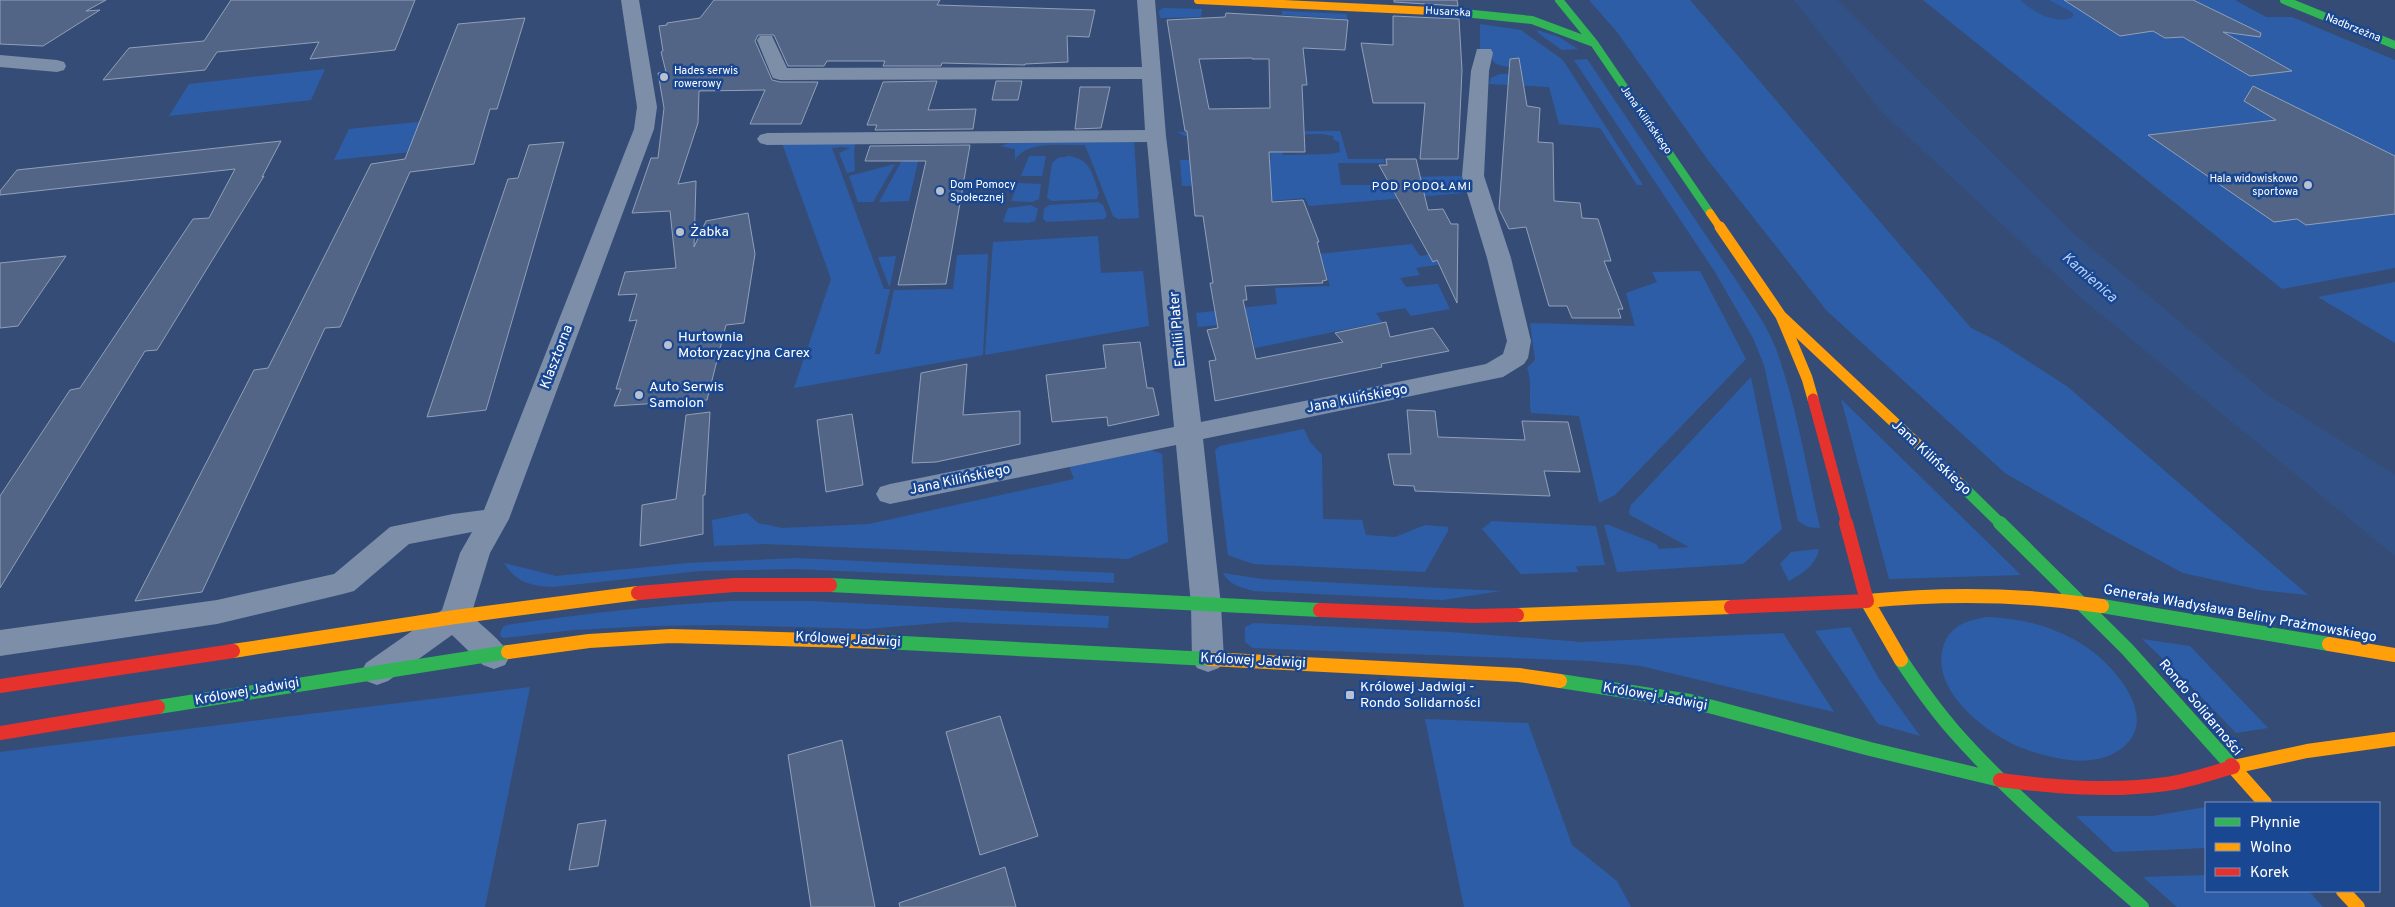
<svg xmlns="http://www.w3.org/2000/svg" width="2395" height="907" viewBox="0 0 2395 907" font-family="Overpass,sans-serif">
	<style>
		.green { fill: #2e5da7 }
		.water { fill: #325287 }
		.building { fill: #526586; stroke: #91a0b7; fill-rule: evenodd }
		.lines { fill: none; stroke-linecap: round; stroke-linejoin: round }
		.street { fill: #7d8ea9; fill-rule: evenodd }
		.fast-far2 { stroke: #30b455; stroke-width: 8 }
		.fast-far1 { stroke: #30b455; stroke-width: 11 }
		.fast { stroke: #30b455; stroke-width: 14 }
		.slow-far2 { stroke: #ff9f0a; stroke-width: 8 }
		.slow-far1 { stroke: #ff9f0a; stroke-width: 11 }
		.slow { stroke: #ff9f0a; stroke-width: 14 }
		.jam-far1 { stroke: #e5322d; stroke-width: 11 }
		.jam { stroke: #e5322d; stroke-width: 14 }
		.poi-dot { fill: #b8c1cf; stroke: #1a4791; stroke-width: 2 }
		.labels { text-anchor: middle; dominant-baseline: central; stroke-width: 5; stroke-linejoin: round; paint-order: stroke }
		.far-street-label { font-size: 11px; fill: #fff; stroke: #1a4791 }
		.far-poi-label { font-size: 11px; fill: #fff; stroke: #1a4791; text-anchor: start }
		.far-neighbourhood-label { font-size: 12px; letter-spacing: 1px; fill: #fff; stroke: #1a4791 }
		.poi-label { font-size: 14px; fill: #fff; stroke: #1a4791; text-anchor: start }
		.street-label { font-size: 14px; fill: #fff; stroke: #1a4791 }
		.water-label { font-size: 15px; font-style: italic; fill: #b5cff6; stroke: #1a4791 }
	</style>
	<rect width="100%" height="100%" fill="#354d76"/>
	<path class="green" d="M1589,0H1690L1971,328L1997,341L2068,387L2308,595L2260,590L2183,573L2107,532L2005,473L1827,311L1708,160L1617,32Z
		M1923,0H2235L2266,17H2292L2395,60V268L2282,289Z
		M1163,8L1202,9L1201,17L1160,18L1159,11Z
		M1282,11L1347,14V19L1282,15Z
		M1480,24L1521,30L1563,60L1643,185H1637L1600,128L1559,124L1549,87L1489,84L1491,78L1500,74H1510V67C1497,65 1490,65 1492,50L1480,49Z
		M1537,30L1559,37L1578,49L1562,50L1538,33Z
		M1587,59L1738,283C1751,304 1767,325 1776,349C1796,403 1807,471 1820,528L1808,527L1798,521L1764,365L1753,338L1715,272L1574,60Z
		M325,69L311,100L169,116L189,84Z
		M487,115L477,145L334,160L349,129Z
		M1340,131L1348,159H1384L1385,163H1338L1341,185H1410L1408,177L1463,176L1464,193L1309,206L1305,198L1270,201L1235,185L1182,186L1180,160H1271L1270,148L1281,143L1283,155L1331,154L1340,152L1339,142L1334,140L1333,136L1322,134L1185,136L1177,132Z
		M1134,140L1139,218L1118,219L1113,216L1085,145C1064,146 1027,139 1015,160V149L1000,146L1017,141Z
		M856,141L854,150L855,171L847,173L839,153L850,148L841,147L832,148L884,289H890L875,354H880L894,290L953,289L957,255L988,254L983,355L794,388L831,279L782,143Z
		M1029,156H1046L1042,176H1021Z
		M1069,156C1091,159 1092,174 1099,193L1097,199L1052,201L1047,198L1052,163L1058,158Z
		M914,159L918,161L909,201L879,202L901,162Z
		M895,164L873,202H858L849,176Z
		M1018,183L1041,184L1039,199L1032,202L1011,201Z
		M1098,202L1103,205L1107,216L1104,219L1047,222L1043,219L1044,209L1049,205Z
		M1031,205L1038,209L1035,221L1028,223L1003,222L1008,208Z
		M1098,236L1101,273L1143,271L1149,326L985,355L993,242Z
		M1412,244L1420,256L1433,254L1449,263L1416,268L1420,275L1400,278L1406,287L1438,284L1450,309L1411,316L1405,308L1376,313L1382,322L1255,348L1249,322L1198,327L1196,313L1277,304L1275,288L1330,286L1323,262L1281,260V258Z
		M896,256L890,286H889L878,257Z
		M1700,271L1746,359L1615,495L1599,503L1579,416L1531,413C1528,398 1533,382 1527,368L1535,360L1530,323L1635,326L1626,293L1657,282L1652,272Z
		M2395,282V343L2318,297Z
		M1751,377L1782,529L1743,564L1617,572L1604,525H1609L1656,544L1659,549L1689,547L1630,515L1629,512L1631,505Z
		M1841,399L2021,575L1889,579Z
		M1304,429L1310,442L1322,455L1323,519L1362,520L1366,535L1395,537L1425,525L1448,527V531L1425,572L1253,564L1228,555L1215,450L1220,446Z
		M1148,449L1162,454L1168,542L1128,559L765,544L714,546L712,520L747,513L758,523L782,528L869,524L1074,479L1069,466Z
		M1492,521L1596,526L1605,565L1576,566L1578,572L1521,574L1482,529Z
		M1819,549C1816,565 1802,574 1789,581L1780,564L1791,552Z
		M796,558L1114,573V583L794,569L700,571L553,587C530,586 517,583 504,563L556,576L688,563Z
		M1223,573L1262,579L1501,591L1443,600L1253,591C1241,587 1229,585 1223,573Z
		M734,601H812L1109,616L1108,628L951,622L866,629L723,625L648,626L574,630L503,638L500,635L502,628L506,625C582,614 658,605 734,601Z
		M1986,617C2018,618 2045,624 2073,639C2108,656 2169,721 2116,752C2102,760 2085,762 2069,760C2049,757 2029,752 2011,743C1978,726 1929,686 1944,644C1947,635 1955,627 1964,623C1971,620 1979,619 1986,617Z
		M1254,623L1450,632L1582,642L1783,633L1834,712L1641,666L1591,661L1253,648L1245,642V627Z
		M1850,627L1879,679L1920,736L1878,724L1815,631Z
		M2142,639L2190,646L2268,728L2236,733L2184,679Z
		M530,687L485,907H0V752Z
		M1425,719L1528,723L1572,845L1617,881L1631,907H1464Z
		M2206,807V848L2114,852L2076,816H2153Z
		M2206,875V891H2309L2323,907H2177L2143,877Z"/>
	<path class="water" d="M1794,0H1837L2073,233L2266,394L2395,475V556L2079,296L1882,112Z
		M2020,0H2049L2072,12L2074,16C2057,27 2032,11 2020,0Z"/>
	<path class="building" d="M0,0H106L86,11L100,10L43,46L0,44Z
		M231,0H415L395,50L310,59L319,42L217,52L205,70L103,80L129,48L204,41Z
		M714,0H940L937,5L1095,10L1089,37L1067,36L1068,62L1025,64V65L942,63L941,66H883L885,61H827L824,66H788L774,35H758L755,41L772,80L780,82H818L801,124H750L765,90L699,91L698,123L678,184L696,181L694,247L706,221L748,213L755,254L744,323L726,325L707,400L614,406L621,389H616L637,320L629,321L637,294L618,295L625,272L676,268L670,211L632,213L651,158H658L664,108L658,73L666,72L661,52L663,51L659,26L667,25V23L700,18Z
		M1394,0H1457L1458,6L1394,2Z
		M2064,0H2193L2261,33L2260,37L2223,32L2292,71L2250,76L2183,37L2165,38L2153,31L2120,36Z
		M1226,13L1348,20L1345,50L1303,48L1307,85H1302L1305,152H1269L1272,202L1303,200L1319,242H1317L1327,280L1322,281L1323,283L1245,286L1247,300H1243L1256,359L1343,342L1335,333L1386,322L1390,337L1433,328L1449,351L1381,364L1382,367L1215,401L1209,361L1216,360L1207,330L1218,328L1210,283H1213L1203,216H1195L1187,131H1185L1167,20L1225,17ZM1252,58V59H1269L1270,108L1209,109L1199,59Z
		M1393,16L1459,19L1462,70L1458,159H1420L1425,103H1373L1361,43L1393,45Z
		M525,18L497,109H490L474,164L410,172L340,327L325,328L202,592L135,601L254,370L268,368L371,164L405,159L458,24Z
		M1519,58L1527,106L1540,108L1538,142L1553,143L1554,201L1580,203L1582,218L1598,219L1611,261H1604L1623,309H1618L1621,318H1572L1567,306H1549L1526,227L1509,229L1499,209L1510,59Z
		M937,81L928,110L976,109L973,129L875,130L877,125H867L883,82Z
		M996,81H1022L1018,100H992Z
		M2253,86L2395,156V214L2306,225L2297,219L2274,222L2148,135L2276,120L2244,101Z
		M1080,87H1110L1101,128L1075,129Z
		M281,141L262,177L264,176L157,350L145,351L0,588V496L70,390L80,388L193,219L209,218L235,169L0,195V191L17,170Z
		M564,142L486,410L427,417L508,179L518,178L529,145Z
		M970,145L946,284L898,285L926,161H865L870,146Z
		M1386,159H1416L1428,210L1443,209L1451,224H1458L1457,303L1437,260L1433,262L1379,165H1387Z
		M66,256L18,326L0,328V263Z
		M1140,342L1147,388H1153L1159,415L1108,426L1107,417L1052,422L1046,375L1106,368L1103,345Z
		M967,364L963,415L1020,411V444L936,462L912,463L921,373Z
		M1407,410L1435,411L1438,437L1525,440L1522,421L1568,422L1580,472L1544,471L1550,496L1415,491L1414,486L1394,485L1388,454H1411Z
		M710,412L705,495H703V534L640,546L642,505L676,499L686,415Z
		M852,414L863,485L826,492L817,420Z
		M1000,716L1038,836L980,855L946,732Z
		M842,740L875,907H811L788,755Z
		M606,820L598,866L569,870L578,824Z
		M1005,867L1016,907H900L899,903Z"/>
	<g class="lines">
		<path class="street" d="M621,0H639L657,107L654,129L509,519L490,553L471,615C484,628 502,640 510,656L505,665L494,669L483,665L452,635L388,681L377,685L366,681L361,672L366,663L442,610L460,553L472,532L409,544L354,591L343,594L217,624L0,656V630L217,600L334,574L390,527L453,514L484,510L634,129L637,107Z
			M1137,0H1155L1166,136L1201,422L1486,364L1503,354L1507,341L1487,258L1462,176L1471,71L1477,49H1491L1493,53L1489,71L1484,176L1511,258L1531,341L1528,358L1524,364L1503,377L1203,439L1221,605L1224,659L1219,668L1208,672L1197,668L1192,659L1191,605L1176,445L890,504L880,501L876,494L880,487L890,484L1174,427L1147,142L767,145L760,143L757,139L760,135L767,133L1145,130L1142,79L780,80L773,78L771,74L757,40L760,36H772L787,68L1142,67Z
			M0,55L57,60L64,62L66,66L64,70L57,72L0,67Z"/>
		<path class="fast-far2" d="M1559,0L1594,43L1710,213
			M2284,0L2395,45
			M1454,12L1532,20L1591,42"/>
		<path class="fast-far1" d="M1962,486L2001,524"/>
		<path class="fast" d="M2000,523L2127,649L2231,765
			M830,585L1320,610
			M2102,606L2329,644
			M884,642L1209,659
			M1901,660C1917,684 1934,708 1953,730C2010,795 2077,850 2142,907
			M1560,681L1690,701L1870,749L2000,780
			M158,707L508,652"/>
		<path class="slow-far2" d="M1198,0L1454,12
			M1710,213L1721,229"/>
		<path class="slow-far1" d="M1720,227L1781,316L1807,378L1813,399
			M1781,316L1962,486"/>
		<path class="slow" d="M1517,615L1731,607
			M2329,644L2395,655
			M233,651L455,617L638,593
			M508,652L589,641L671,636L884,642
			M1209,659L1519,675L1560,681
			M1901,660L1867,601C1946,593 2023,594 2102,606
			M2265,803L2233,767L2307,751L2395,739
			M2343,891L2358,907"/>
		<path class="jam-far1" d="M1813,399L1847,524"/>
		<path class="jam" d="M638,593L734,585H830
			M1731,607L1867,601L1846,523
			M1320,610L1473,616L1517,615
			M0,686L233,651
			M0,733L158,707
			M2000,780C2055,787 2111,792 2166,784C2189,781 2211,773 2233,767L2231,765"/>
	</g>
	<g class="poi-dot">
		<circle cx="664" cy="77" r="5"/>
		<circle cx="2308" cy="185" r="5"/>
		<circle cx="940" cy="191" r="5"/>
		<circle cx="680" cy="232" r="5"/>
		<circle cx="668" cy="345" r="5"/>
		<circle cx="639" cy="395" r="5"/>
		<rect x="1345" y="690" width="10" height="10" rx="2.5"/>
	</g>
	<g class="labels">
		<g class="far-street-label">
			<text transform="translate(1448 12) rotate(3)">Husarska</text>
			<text transform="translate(2353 28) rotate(22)">Nadbrzeżna</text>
			<text transform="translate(1646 120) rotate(55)">Jana Kilińskiego</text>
		</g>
		<g class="far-poi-label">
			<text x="674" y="71">Hades serwis<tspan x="674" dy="13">rowerowy</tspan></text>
			<text x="2298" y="179" text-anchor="end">Hala widowiskowo<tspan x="2298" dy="13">sportowa</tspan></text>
			<text x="950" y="185">Dom Pomocy<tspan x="950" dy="13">Społecznej</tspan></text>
		</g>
		<g class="far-neighbourhood-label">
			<text x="1422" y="187">POD PODOŁAMI</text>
		</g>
		<g class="poi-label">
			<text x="690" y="232">Żabka</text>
			<text x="678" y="337">Hurtownia<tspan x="678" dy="16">Motoryzacyjna Carex</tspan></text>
			<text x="649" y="387">Auto Serwis<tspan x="649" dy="16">Samolon</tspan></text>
			<text x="1360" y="687">Królowej Jadwigi -<tspan x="1360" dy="16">Rondo Solidarności</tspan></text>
		</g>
		<g class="street-label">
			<text transform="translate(1178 329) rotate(-95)">Emilii Plater</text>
			<text transform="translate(557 357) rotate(-69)">Klasztorna</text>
			<text transform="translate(1357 399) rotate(-11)">Jana Kilińskiego</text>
			<text transform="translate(1931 458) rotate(43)">Jana Kilińskiego</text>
			<text transform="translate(960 480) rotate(-12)">Jana Kilińskiego</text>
			<text transform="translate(2240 614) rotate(10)">Generała Władysława Beliny Prażmowskiego</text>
			<text transform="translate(848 640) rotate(3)">Królowej Jadwigi</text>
			<text transform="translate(1253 661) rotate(3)">Królowej Jadwigi</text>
			<text transform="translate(247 692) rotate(-10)">Królowej Jadwigi</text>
			<text transform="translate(1655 697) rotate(10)">Królowej Jadwigi</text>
			<text transform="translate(2200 708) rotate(50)">Rondo Solidarności</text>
		</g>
		<g class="water-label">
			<text transform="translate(2089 278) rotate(41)">Kamienica</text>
		</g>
	</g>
	<rect x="2205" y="802" width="175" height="90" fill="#1a4791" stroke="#7691bd"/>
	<rect x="2215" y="818" width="25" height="8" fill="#30b455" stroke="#7691bd"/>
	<text x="2250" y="827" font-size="15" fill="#ffffff">Płynnie</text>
	<rect x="2215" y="843" width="25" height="8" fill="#ff9f0a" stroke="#7691bd"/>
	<text x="2250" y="852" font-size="15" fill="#ffffff">Wolno</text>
	<rect x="2215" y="868" width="25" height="8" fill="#e5322d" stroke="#7691bd"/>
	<text x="2250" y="877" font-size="15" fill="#ffffff">Korek</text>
</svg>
